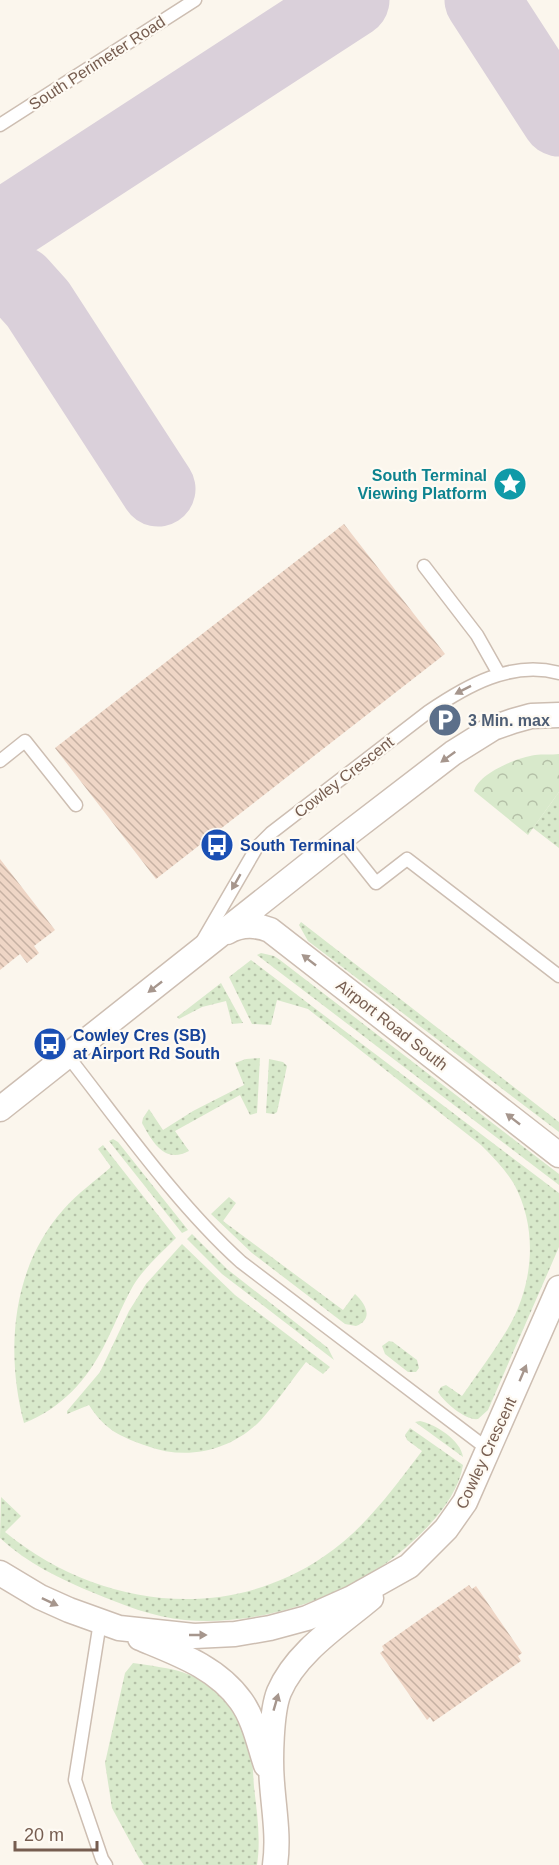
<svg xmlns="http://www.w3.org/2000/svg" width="559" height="1865" viewBox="0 0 559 1865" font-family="Helvetica,sans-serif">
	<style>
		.grass { fill: url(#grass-dots) }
		.forest { fill: url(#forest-crowns) }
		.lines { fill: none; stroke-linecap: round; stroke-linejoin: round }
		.taxiway { stroke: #dad0da; stroke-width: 75 }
		.building { fill: url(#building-back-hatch) }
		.service-casing { stroke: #cdbeb2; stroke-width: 15 }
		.minor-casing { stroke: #cdbeb2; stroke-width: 27 }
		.service { stroke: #fff; stroke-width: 12 }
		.minor { stroke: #fff; stroke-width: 24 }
		.oneway { fill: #a6968d }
		.labels { text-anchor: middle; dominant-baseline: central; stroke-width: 4.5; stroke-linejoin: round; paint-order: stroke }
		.street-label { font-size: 16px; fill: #765d50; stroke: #fefaf3 }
		.culture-label { font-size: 16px; font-weight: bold; fill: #0d838f; stroke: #fefaf3; text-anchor: end }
		.service-label { font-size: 16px; font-weight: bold; fill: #4e5e75; stroke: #fefaf3; text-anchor: start }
		.transit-label { font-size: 16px; font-weight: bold; fill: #164399; stroke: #fefaf3; text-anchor: start }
	</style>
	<defs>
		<pattern id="grass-dots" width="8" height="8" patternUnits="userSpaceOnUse" patternTransform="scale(1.5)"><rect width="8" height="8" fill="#d8e9cb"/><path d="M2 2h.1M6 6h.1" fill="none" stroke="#b4c0a7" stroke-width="1.8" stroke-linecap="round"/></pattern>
		<pattern id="forest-crowns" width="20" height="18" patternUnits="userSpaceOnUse" patternTransform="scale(1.5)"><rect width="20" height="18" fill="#d8e9cb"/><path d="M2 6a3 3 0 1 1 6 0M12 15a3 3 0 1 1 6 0" fill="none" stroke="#b4c0a7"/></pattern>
		<pattern id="building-back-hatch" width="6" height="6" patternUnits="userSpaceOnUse" patternTransform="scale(1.5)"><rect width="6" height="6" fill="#efd6c6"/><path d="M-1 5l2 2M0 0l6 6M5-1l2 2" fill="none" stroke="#c6b1a3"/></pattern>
	</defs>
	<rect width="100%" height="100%" fill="#fbf6ed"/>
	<path class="grass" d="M559,792V848L533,828Z
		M301,922L559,1122V1132L308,941L299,925Z
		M261,953L274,956L280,960L559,1174V1185L257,955Z
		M251,960L559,1193V1247L488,1410L478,1419C466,1421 444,1402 438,1392L441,1387L446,1385L462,1396C477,1374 493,1353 507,1330C533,1287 539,1230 514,1184C505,1169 493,1157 481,1145L308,1009L277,1000L271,1025L252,1024L229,977Z
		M221,983L243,1023L232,1024L226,1001L202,1007L179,1019L177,1017Z
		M260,1058L257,1113L250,1115L240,1095L175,1131L189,1151C165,1164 153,1143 142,1123L143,1118L149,1109L163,1130L193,1111L244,1085L235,1063L246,1059Z
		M269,1059L283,1062L287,1066L277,1112L274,1114L266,1113Z
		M113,1139L118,1142L188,1230L182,1233L109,1141Z
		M103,1145L176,1238C161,1253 144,1268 133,1286C122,1305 115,1325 105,1344C88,1379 61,1409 24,1423C5,1351 12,1267 63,1210C78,1193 95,1181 111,1167L98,1149Z
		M229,1197L236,1203L223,1221L343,1310L355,1294C366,1304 374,1319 356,1326L345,1324L252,1253L211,1214Z
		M192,1234L227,1269L328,1348L334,1360L222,1274L187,1239Z
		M182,1244L235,1295L330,1367L323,1374L306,1362C291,1381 277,1402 261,1420C231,1451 187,1461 147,1446C119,1436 105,1430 89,1405L67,1414V1411L100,1372L129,1311L146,1284Z
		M389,1341L393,1342L417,1360L419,1368L416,1372H408L385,1354L382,1346Z
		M420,1421C435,1424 461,1440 463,1457L415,1422Z
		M410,1428L463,1465C458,1497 429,1528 404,1549C349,1597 258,1627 185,1620C153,1617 123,1605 94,1593C60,1579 27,1563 0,1538L1,1497L21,1516L5,1532C95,1606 223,1625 323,1557C364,1530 392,1490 422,1451L407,1440L405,1435Z
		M133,1663C172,1669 200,1670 227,1703C238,1715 247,1730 250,1746C253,1759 253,1774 254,1787C257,1813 261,1839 257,1865H144L139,1858L112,1808L105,1763L125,1673Z"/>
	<path class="forest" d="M559,754V792L528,835L474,791C479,773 516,758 535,755C542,754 551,755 559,754Z"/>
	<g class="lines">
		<path class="taxiway" d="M482,0L559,119
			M0,229L352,0
			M0,272L20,284L38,304L158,489"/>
	</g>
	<path class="building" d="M344,524L445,654L156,879L55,748Z
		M0,859L55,930L34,946L39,953L27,963L20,954L0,970Z
		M469,1585L472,1589L476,1586L522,1653L518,1656L521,1661L433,1722L430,1717L427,1720L380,1653L384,1650L382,1646Z"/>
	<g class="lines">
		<g class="service-casing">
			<path id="service" d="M0,125L195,0
				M424,566L477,635L499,674
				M0,761L25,741L76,805
				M341,839L376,883L407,859L559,976
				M203,940L257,847L271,833L428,712C466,686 511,660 559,673
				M67,1055C121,1124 176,1203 241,1262L489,1450
				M100,1622L75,1780L102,1859L106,1865"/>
		</g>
		<g class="minor-casing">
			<path id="minor" d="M227,932C241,924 255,924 270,930L559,1155
				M0,1109L341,839L453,753L493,728L513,721L531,716L559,715
				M0,1573L40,1597L69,1610L119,1628L194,1636L235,1634L270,1628L307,1618L352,1598L409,1566L446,1529L465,1502L559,1288
				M140,1638C176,1653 217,1667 241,1701C254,1719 259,1744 266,1765
				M275,1865C279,1837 274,1811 272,1783C270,1761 271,1712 279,1692C296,1652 339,1625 371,1598"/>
		</g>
		<use href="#service" class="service"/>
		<use href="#minor" class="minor"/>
	</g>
	<defs><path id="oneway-solid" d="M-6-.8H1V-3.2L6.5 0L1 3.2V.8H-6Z" transform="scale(1.5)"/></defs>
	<g class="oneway">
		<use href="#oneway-solid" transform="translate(463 690) rotate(153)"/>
		<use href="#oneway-solid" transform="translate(448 757) rotate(144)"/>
		<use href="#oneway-solid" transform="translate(236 882) rotate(120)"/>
		<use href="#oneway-solid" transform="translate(309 960) rotate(-142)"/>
		<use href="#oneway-solid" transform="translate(155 987) rotate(142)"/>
		<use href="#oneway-solid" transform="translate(513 1119) rotate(-142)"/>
		<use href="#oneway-solid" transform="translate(523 1373) rotate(-67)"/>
		<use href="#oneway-solid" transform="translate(50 1602) rotate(25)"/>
		<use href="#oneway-solid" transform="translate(198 1635)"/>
		<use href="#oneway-solid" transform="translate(276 1702) rotate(-74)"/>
	</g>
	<defs>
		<g id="sight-disc" transform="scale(1.725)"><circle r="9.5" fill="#0f9aa8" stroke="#fefaf3"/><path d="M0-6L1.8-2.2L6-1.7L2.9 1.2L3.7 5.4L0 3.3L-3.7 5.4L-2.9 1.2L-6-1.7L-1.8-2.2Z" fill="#fff"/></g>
		<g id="parking-disc" transform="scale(1.725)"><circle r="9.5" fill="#5c6f8a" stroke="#fefaf3"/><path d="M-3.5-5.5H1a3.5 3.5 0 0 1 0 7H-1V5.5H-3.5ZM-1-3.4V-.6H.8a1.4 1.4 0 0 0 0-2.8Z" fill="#fff"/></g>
		<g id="bus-disc" transform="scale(1.725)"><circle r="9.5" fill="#1a4fb4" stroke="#fefaf3"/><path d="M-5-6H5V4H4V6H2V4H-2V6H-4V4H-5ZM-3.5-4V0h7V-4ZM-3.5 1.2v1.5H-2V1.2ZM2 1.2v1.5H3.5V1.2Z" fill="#fff"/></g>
	</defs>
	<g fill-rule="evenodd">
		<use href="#sight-disc" x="510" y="484"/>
		<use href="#parking-disc" x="445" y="720"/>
		<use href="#bus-disc" x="217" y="845"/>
		<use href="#bus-disc" x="50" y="1044"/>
	</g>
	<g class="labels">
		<g class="street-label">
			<text transform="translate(97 63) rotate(-33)">South Perimeter Road</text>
			<text transform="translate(344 777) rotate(-38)">Cowley Crescent</text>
			<text transform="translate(392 1025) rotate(38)">Airport Road South</text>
			<text transform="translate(486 1453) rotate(-65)">Cowley Crescent</text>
		</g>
		<g class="culture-label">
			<text x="487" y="475">South Terminal<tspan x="487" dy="18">Viewing Platform</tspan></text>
		</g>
		<g class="service-label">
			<text x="468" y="720">3 Min. max</text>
		</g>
		<g class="transit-label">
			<text x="240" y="845">South Terminal</text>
			<text x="73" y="1035">Cowley Cres (SB)<tspan x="73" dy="18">at Airport Rd South</tspan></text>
		</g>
	</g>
	<path d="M15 1841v9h82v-9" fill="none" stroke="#765d50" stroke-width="3"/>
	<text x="24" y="1841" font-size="18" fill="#765d50" stroke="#fefaf3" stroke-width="4.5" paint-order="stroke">20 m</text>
</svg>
